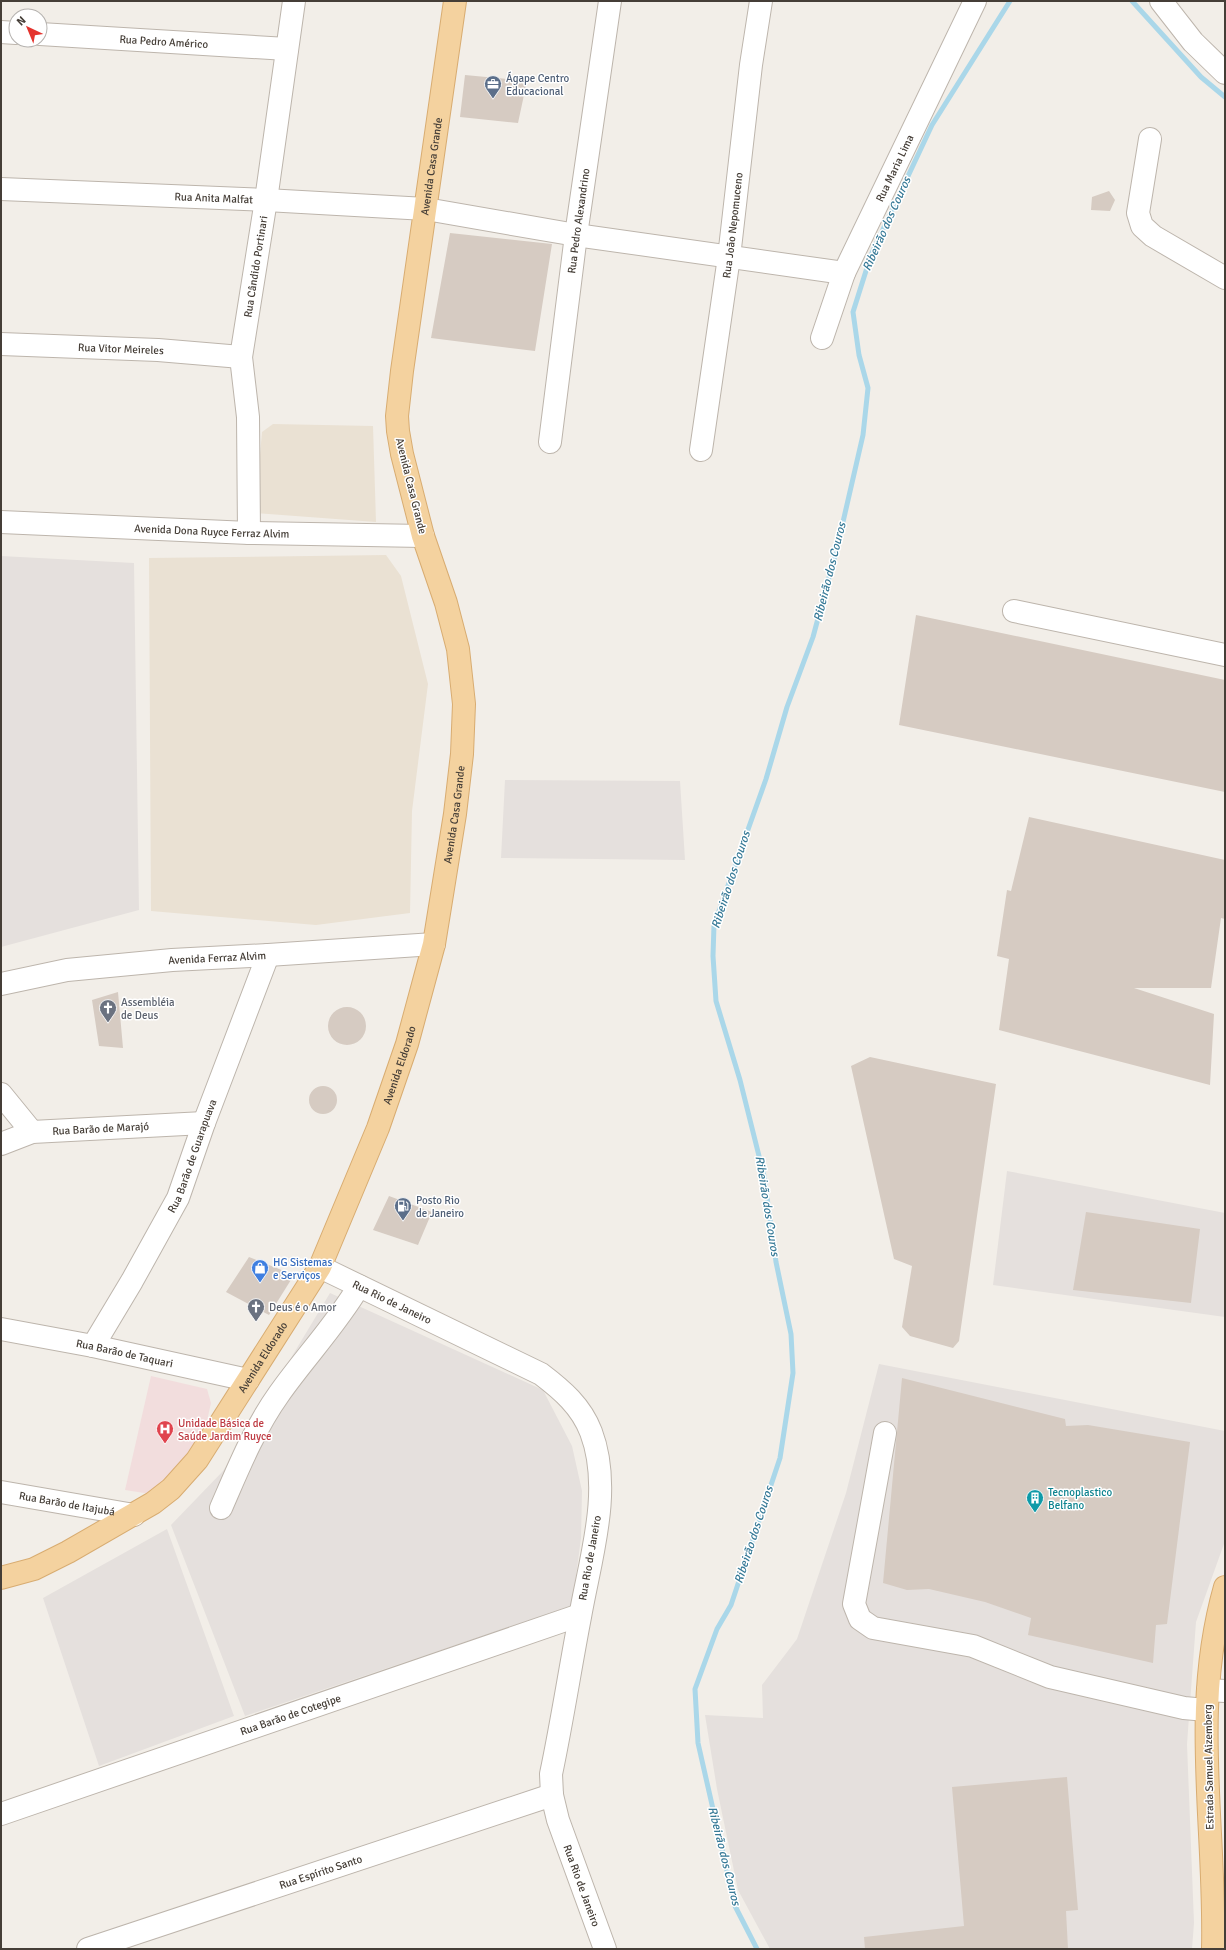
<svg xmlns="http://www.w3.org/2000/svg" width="1226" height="1950" viewBox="0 0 1226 1950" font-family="Signika,sans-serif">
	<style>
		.industrial { fill: #e5e0dd }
		.education { fill: #eae1d3 }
		.medical { fill: #f2dddd }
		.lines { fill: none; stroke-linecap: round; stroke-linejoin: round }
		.stream { stroke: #aad7e9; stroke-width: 5 }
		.building { fill: #d6cbc2 }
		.minor-casing { stroke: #bdb5ac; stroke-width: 24 }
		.major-casing { stroke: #d8ac71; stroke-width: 24 }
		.minor { stroke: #fff; stroke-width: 22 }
		.major { stroke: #f4d29f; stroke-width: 22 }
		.labels { text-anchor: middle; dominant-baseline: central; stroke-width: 3; stroke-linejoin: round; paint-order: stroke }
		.street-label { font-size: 11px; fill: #453e37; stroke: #fff }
		.service-label { font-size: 11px; fill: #4e5e75; stroke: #fff; text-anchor: start }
		.worship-label { font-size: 11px; fill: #5b616d; stroke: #fff; text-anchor: start }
		.shop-label { font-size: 11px; fill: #366cbe; stroke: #fff; text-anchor: start }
		.health-label { font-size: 11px; fill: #be3a42; stroke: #fff; text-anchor: start }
		.culture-label { font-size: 11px; fill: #0d838f; stroke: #fff; text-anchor: start }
		.water-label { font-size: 12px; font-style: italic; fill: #377a97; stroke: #fff }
	</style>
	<rect width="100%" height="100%" fill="#f2eee8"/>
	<path class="industrial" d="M1,556L134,563L139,910L1,947Z
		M505,780L680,781L685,860L501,858Z
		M1007,1171L1225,1213V1317L993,1285Z
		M330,1293L543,1390L572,1446L582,1491L581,1538L572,1606L245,1716L171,1525L223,1471Z
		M879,1364L1225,1431V1541L1196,1622L1187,1744L1194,1923L1192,1949H770L738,1890L717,1789L705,1715L763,1718L762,1685L797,1639L846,1493Z
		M167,1529L234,1716L99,1766L43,1598Z"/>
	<path class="education" d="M273,424L373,426L376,522L255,513L262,432Z
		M386,555L401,576L428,684L412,811L410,913L316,925L151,911L149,558Z"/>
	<path class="medical" d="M151,1376L207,1389L211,1403L206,1425L183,1464L157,1495L125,1490Z"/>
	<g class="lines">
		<path class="stream" d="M1132,1L1201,77L1225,97
			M757,1949L735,1906L698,1743L695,1689L717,1629L731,1605L780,1458L793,1373L791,1334L776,1262L764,1176L740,1080L716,1001L713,956L714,925L766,779L787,707L813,637L837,548L863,435L868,388L859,355L853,312L871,255L932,125L1010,1"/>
	</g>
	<path class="building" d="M465,75L527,81L518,123L460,117Z
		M1109,191L1115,200L1110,211L1091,210L1092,197Z
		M450,233L552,244L535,351L431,338Z
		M916,615L1225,680V792L899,725Z
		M1029,817L1225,860V919L1221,918L1211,988H1134L1214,1014L1210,1085L999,1030L1009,959L997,956L1007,890L1011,891Z
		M118,992L123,1048L99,1046L92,1000Z
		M328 1026a19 19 0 1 1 38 0a19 19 0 1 1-38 0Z
		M870,1057L996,1084L959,1341L953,1348L910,1336L902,1327L912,1266L894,1259L851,1066Z
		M309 1100a14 14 0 1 1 28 0a14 14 0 1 1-28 0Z
		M389,1196L432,1212L418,1245L373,1230Z
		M1086,1212L1200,1229L1191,1303L1073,1290Z
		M249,1257L294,1275L269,1315L226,1292Z
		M902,1378L1065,1419L1066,1426L1088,1425L1190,1442L1167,1624L1156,1625L1153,1663L1028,1635L1031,1618L985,1602L929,1589L907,1590L883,1583Z
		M1067,1777L1078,1910L1066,1911L1068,1949H865L864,1937L964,1926L952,1787Z"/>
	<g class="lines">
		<g class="minor-casing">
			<g id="minor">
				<path d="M1161,1L1193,42L1225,73"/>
				<path d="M1,32L16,33"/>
				<path id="s1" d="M40,34L287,49"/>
				<path d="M1150,139L1138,213L1142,226L1153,236L1225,278"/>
				<path id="s2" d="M1,189L266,200L426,209L576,235L844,273"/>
				<path id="s3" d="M822,338L844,273L975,1"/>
				<path id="s4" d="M1,344L158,350L241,357"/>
				<path id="s5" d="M550,442L576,235L610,1"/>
				<path id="s6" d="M701,450L729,257L751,65L761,1"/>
				<path id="s7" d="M1,522L249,533L423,536"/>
				<path id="s8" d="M249,533L248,417L241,357L266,200L294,1"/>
				<path d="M1014,611L1225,655"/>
				<path id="s9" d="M1,984L67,970L172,960L268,955L434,944"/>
				<path d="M1,1094L32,1132"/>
				<path id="s10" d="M1,1144L32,1132L204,1123"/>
				<path id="s11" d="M320,1267L541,1374C562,1390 581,1406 591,1432C613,1490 590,1559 580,1617C570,1669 562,1722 551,1774L552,1795L558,1820L605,1949"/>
				<path id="s12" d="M1,1329L93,1346L248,1380"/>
				<path id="s13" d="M93,1346L132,1281L178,1198L204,1123L268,955"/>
				<path d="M885,1433L854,1604L860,1619L873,1628L973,1646L1050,1677L1184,1708L1206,1710"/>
				<path id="s14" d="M1,1492L134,1515"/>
				<path d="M221,1508C238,1469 254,1429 279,1394C305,1357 336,1325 359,1286"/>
				<path d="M1208,1690L1225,1691"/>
				<path id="s15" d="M1,1814L580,1615"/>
				<path id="s16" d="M88,1949L552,1795"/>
			</g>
		</g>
		<g class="major-casing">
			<g id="major">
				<path id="s17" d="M1,1578L34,1569L68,1552L153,1503L171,1489L197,1460L320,1267L378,1128L407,1044L434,944L455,814L462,754L464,704L458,649L446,603L423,536L402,454L398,431L397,416L402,371L455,1"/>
				<path d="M1213,1949C1216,1825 1190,1710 1225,1587"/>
			</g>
		</g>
		<use href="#minor" class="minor"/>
		<use href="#major" class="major"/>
	</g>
	<defs>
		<g id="office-pin" transform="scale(0.9)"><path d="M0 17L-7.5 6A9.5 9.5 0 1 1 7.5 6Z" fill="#5c6f8a" stroke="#fff"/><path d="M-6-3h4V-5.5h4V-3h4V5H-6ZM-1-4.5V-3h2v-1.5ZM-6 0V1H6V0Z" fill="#fff"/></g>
		<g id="church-pin" transform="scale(0.9)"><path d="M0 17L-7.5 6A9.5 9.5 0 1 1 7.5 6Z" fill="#6b7280" stroke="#fff"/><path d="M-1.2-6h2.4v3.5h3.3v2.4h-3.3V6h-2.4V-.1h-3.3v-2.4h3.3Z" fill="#fff"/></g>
		<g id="fuel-pin" transform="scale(0.9)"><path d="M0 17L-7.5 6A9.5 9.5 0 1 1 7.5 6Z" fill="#5c6f8a" stroke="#fff"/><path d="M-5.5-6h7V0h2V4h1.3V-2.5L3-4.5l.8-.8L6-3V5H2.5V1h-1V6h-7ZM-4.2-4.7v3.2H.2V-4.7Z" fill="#fff"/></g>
		<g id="shop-pin" transform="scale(0.9)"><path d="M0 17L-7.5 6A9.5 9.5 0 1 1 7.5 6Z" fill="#3f7fe0" stroke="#fff"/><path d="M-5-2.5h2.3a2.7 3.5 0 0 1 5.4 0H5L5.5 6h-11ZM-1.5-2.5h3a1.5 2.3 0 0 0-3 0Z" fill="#fff"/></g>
		<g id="hospital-pin" transform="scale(0.9)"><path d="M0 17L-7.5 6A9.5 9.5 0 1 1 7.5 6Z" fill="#e0444e" stroke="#fff"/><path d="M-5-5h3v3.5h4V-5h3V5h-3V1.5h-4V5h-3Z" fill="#fff"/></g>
		<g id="building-pin" transform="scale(0.9)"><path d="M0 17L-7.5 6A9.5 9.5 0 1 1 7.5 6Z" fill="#0f9aa8" stroke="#fff"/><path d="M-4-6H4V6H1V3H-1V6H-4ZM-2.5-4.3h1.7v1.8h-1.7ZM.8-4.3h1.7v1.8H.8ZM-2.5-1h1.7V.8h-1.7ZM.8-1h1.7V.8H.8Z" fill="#fff"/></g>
	</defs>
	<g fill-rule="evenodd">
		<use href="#office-pin" x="493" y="84"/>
		<use href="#church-pin" x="108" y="1008"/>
		<use href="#fuel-pin" x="403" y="1206"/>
		<use href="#shop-pin" x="260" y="1268"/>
		<use href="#church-pin" x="256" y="1307"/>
		<use href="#hospital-pin" x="165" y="1429"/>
		<use href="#building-pin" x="1035" y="1498"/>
	</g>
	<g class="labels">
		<g class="street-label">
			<text stroke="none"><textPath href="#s1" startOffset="124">Rua Pedro Américo</textPath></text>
			<text stroke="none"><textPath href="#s17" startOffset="1595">Avenida Casa Grande</textPath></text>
			<text stroke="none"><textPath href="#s3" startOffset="185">Rua Maria Lima</textPath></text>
			<text stroke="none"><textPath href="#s2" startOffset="213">Rua Anita Malfat</textPath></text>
			<text stroke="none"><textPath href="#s5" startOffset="223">Rua Pedro Alexandrino</textPath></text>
			<text stroke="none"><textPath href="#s6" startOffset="227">Rua João Nepomuceno</textPath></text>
			<text stroke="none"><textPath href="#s8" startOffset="268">Rua Cândido Portinari</textPath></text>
			<text stroke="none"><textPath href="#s4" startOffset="120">Rua Vitor Meireles</textPath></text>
			<text transform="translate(411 486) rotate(76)">Avenida Casa Grande</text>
			<text stroke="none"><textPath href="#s7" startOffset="211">Avenida Dona Ruyce Ferraz Alvim</textPath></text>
			<text stroke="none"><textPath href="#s17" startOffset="935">Avenida Casa Grande</textPath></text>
			<text stroke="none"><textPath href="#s9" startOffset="218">Avenida Ferraz Alvim</textPath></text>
			<text stroke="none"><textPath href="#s17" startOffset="678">Avenida Eldorado</textPath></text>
			<text stroke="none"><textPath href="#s10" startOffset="102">Rua Barão de Marajó</textPath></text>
			<text stroke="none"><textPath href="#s13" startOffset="215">Rua Barão de Guarapuava</textPath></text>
			<text stroke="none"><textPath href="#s11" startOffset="80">Rua Rio de Janeiro</textPath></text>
			<text stroke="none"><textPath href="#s12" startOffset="126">Rua Barão de Taquari</textPath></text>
			<text stroke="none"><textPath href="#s17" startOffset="354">Avenida Eldorado</textPath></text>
			<text stroke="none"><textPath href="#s14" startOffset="67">Rua Barão de Itajubá</textPath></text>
			<text transform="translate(590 1558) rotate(-80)">Rua Rio de Janeiro</text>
			<text stroke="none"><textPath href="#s15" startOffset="306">Rua Barão de Cotegipe</textPath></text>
			<text transform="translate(1209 1767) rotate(-91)">Estrada Samuel Aizemberg</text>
			<text stroke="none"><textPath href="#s16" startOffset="245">Rua Espírito Santo</textPath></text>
			<text stroke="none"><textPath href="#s11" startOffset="787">Rua Rio de Janeiro</textPath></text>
		</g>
		<g class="service-label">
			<text x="506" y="78">Ágape Centro<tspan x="506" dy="13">Educacional</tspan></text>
			<text x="416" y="1200">Posto Rio<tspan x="416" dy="13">de Janeiro</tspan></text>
		</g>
		<g class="worship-label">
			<text x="121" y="1002">Assembléia<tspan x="121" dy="13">de Deus</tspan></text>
			<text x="269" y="1307">Deus é o Amor</text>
		</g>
		<g class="shop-label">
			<text x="273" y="1262">HG Sistemas<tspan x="273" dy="13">e Serviços</tspan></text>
		</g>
		<g class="health-label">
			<text x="178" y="1423">Unidade Básica de<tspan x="178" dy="13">Saúde Jardim Ruyce</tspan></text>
		</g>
		<g class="culture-label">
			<text x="1048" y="1492">Tecnoplastico<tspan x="1048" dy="13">Belfano</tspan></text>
		</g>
		<g class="water-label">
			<text transform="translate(887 224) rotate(-66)">Ribeirão dos Couros</text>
			<text transform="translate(830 572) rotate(-76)">Ribeirão dos Couros</text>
			<text transform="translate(731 880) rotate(-72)">Ribeirão dos Couros</text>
			<text transform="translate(767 1206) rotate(81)">Ribeirão dos Couros</text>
			<text transform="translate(754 1535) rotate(-72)">Ribeirão dos Couros</text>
			<text transform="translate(724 1856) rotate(76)">Ribeirão dos Couros</text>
		</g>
	</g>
	<rect width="1226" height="1950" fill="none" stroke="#453e37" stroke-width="4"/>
	<g transform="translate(28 28) rotate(316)"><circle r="19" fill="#ffffff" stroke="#b5b2af"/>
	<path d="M0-3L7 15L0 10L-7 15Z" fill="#e4332d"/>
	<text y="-6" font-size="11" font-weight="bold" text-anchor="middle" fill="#453e37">N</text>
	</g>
</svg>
